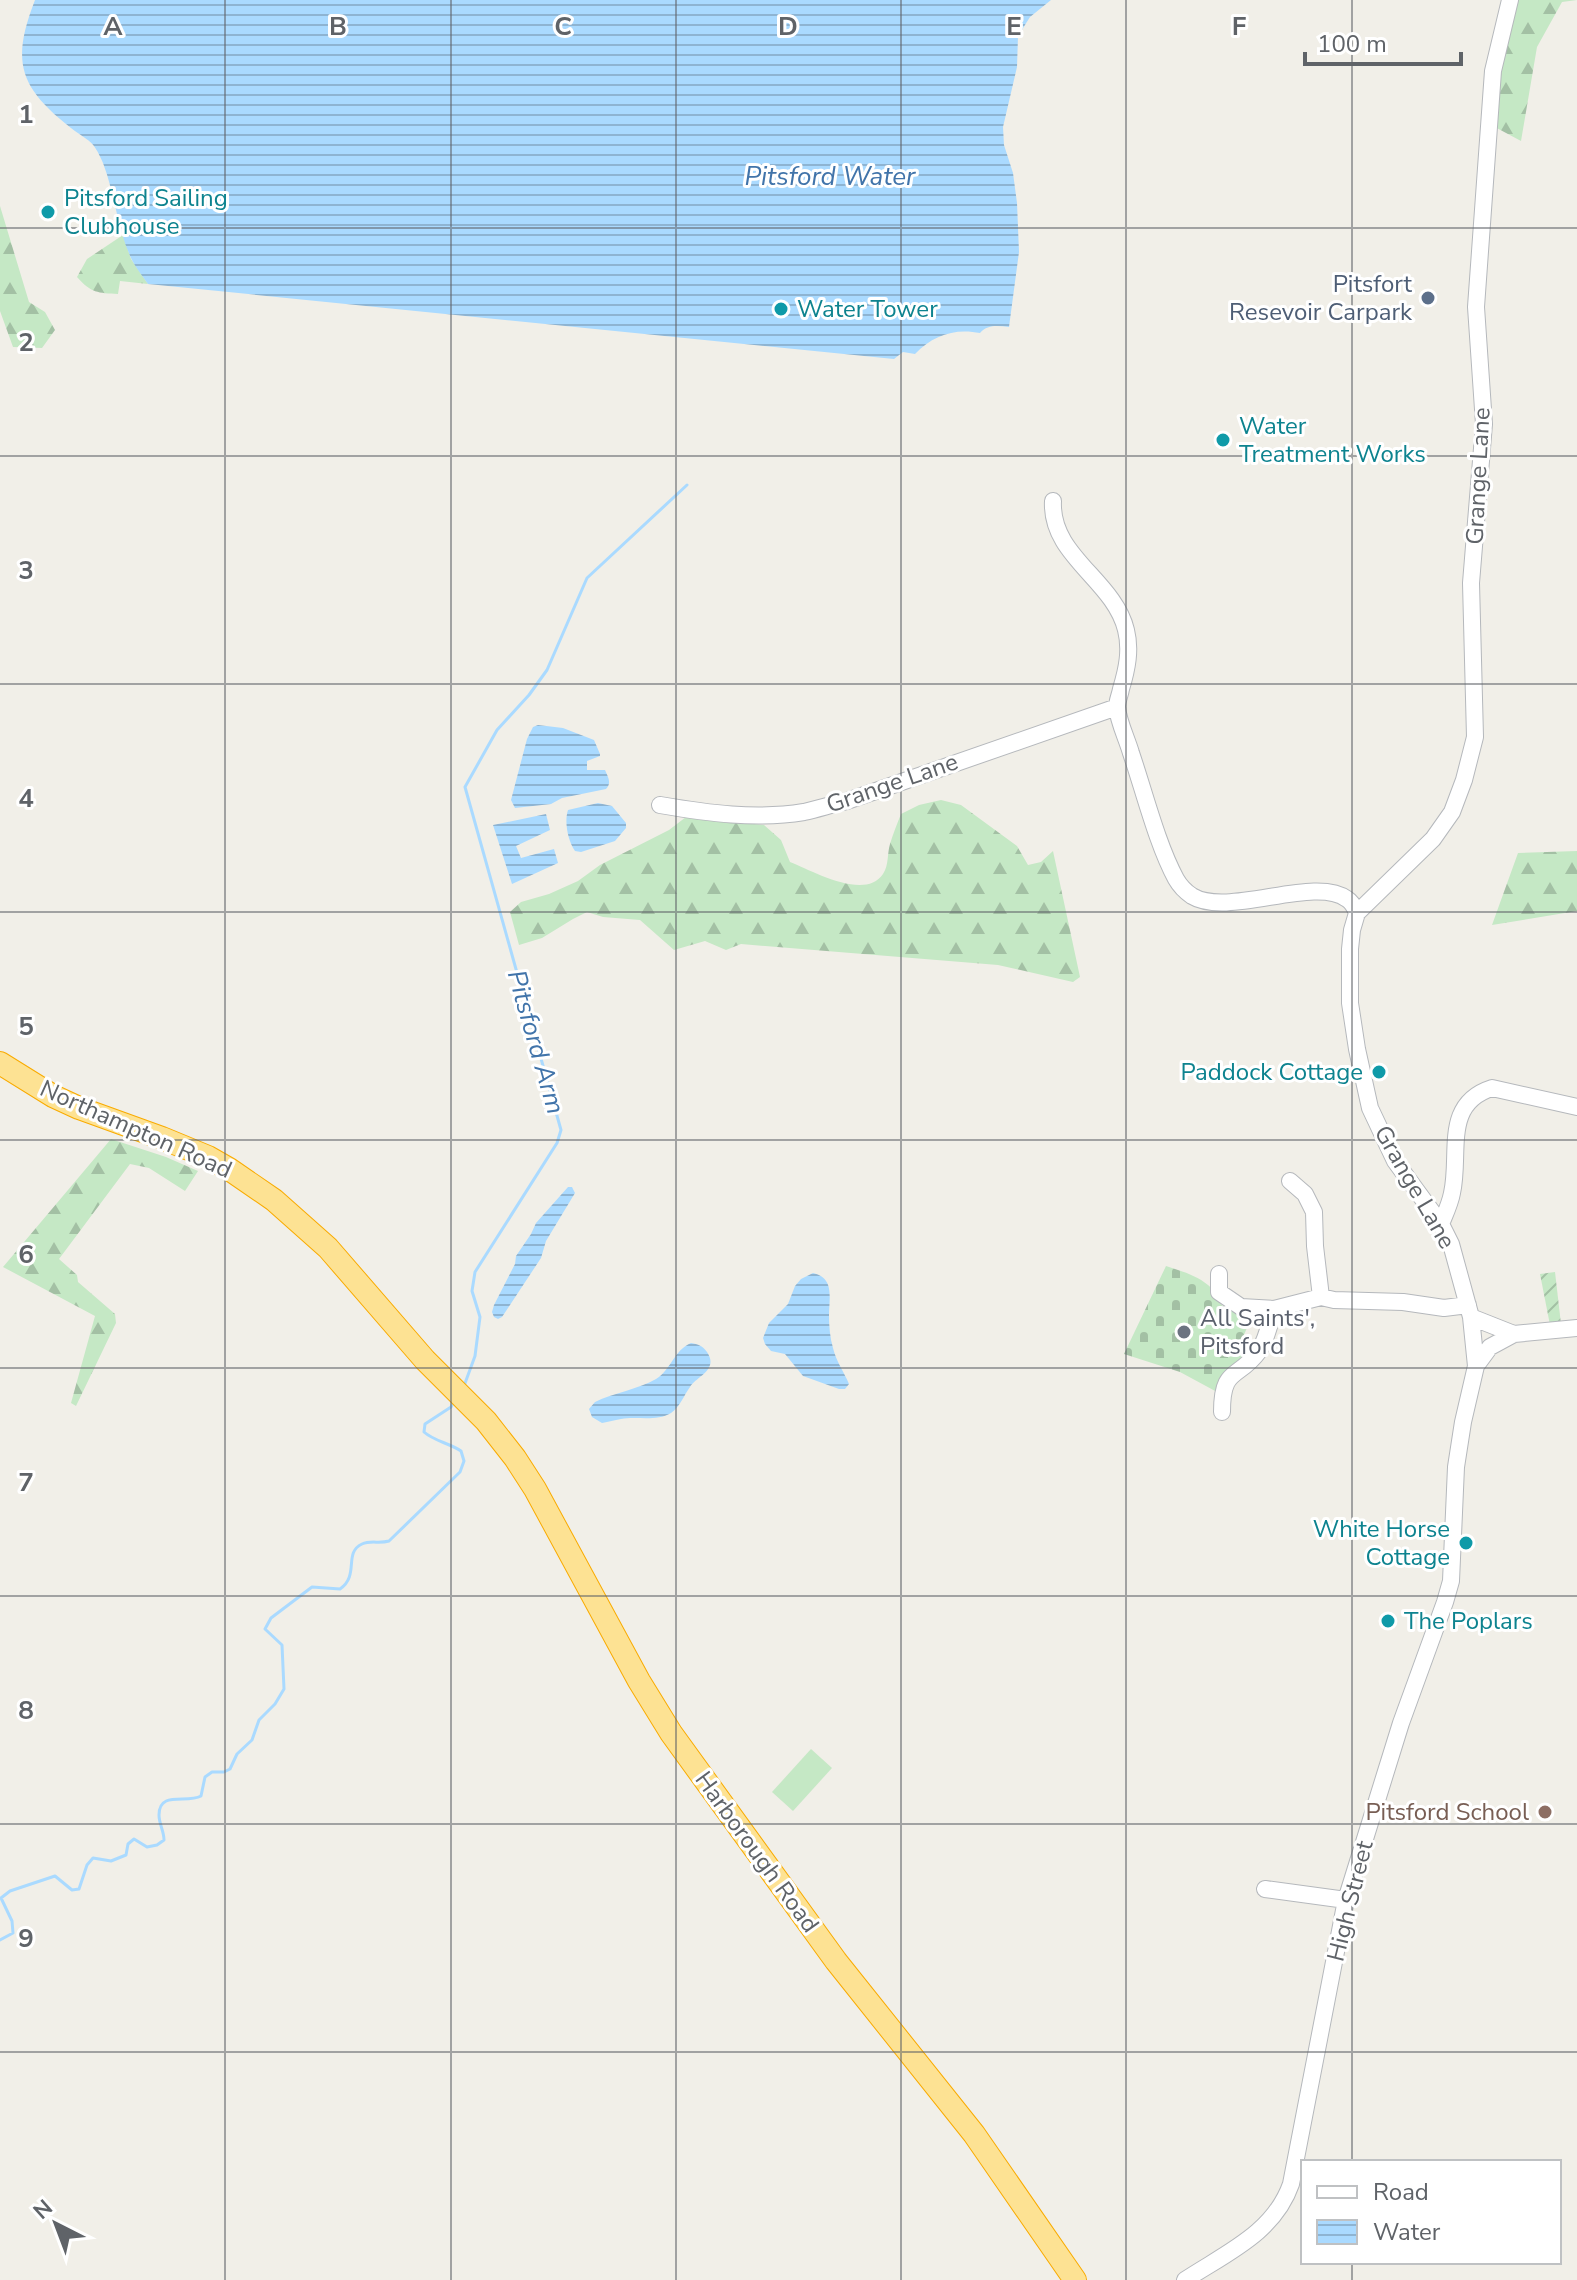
<svg xmlns="http://www.w3.org/2000/svg" width="1577" height="2280" viewBox="0 0 1577 2280" font-family="'Nunito Sans',sans-serif">
	<style>
		.forest { fill: url(#forest-firs) }
		.cemetery { fill: url(#cemetery-stones) }
		.park { fill: #c5e8c5 }
		.garden { fill: url(#garden-furrows) }
		.water { fill: url(#water-rules) }
		.lines { fill: none; stroke-linecap: round; stroke-linejoin: round }
		.stream { stroke: #aadaff; stroke-width: 3 }
		.minor-casing { stroke: #b5b8bc; stroke-width: 18 }
		.highway-casing { stroke: #f9ab00; stroke-width: 24 }
		.minor { stroke: #fff; stroke-width: 16 }
		.highway { stroke: #fde293; stroke-width: 22 }
		.grid { fill: none; stroke: #5f6368; stroke-width: 2; stroke-opacity: 0.55 }
		.culture-dot { fill: #0f9aa8; stroke: #fff; stroke-width: 3 }
		.service-dot { fill: #5c6f8a; stroke: #fff; stroke-width: 3 }
		.worship-dot { fill: #6b7280; stroke: #fff; stroke-width: 3 }
		.education-dot { fill: #8d6e63; stroke: #fff; stroke-width: 3 }
		.labels { text-anchor: middle; dominant-baseline: central; stroke-width: 6; stroke-linejoin: round; paint-order: stroke }
		.culture-label { font-size: 24px; fill: #0d838f; stroke: #fff; text-anchor: start }
		.service-label { font-size: 24px; fill: #4e5e75; stroke: #fff; text-anchor: end }
		.street-label { font-size: 24px; fill: #5f6368; stroke: #fff }
		.worship-label { font-size: 24px; fill: #5b616d; stroke: #fff; text-anchor: start }
		.education-label { font-size: 24px; fill: #785e54; stroke: #fff; text-anchor: end }
		.water-label { font-size: 26px; font-style: italic; fill: #4174aa; stroke: #fff }
		.grid-label { font-size: 26px; text-anchor: middle; font-weight: bold; fill: #5f6368; stroke: #fff; stroke-width: 6; stroke-linejoin: round; paint-order: stroke }
	</style>
	<defs>
		<pattern id="forest-firs" width="22" height="20" patternUnits="userSpaceOnUse" patternTransform="scale(2)"><rect width="22" height="20" fill="#c5e8c5"/><path d="M5 1l3.5 6h-7zM16 11l3.5 6h-7z" fill="#a3c0a4"/></pattern>
		<pattern id="cemetery-stones" width="16" height="16" patternUnits="userSpaceOnUse" patternTransform="scale(2)"><rect width="16" height="16" fill="#c5e8c5"/><path d="M2 7V4a2 2 0 0 1 4 0v3zM10 15v-3a2 2 0 0 1 4 0v3z" fill="#a3c0a4"/></pattern>
		<pattern id="garden-furrows" width="10" height="10" patternUnits="userSpaceOnUse" patternTransform="scale(2)"><rect width="10" height="10" fill="#c5e8c5"/><path d="M-1 1l2-2M0 10L10 0M9 11l2-2" fill="none" stroke="#a3c0a4"/></pattern>
		<pattern id="water-rules" width="6" height="5" patternUnits="userSpaceOnUse" patternTransform="scale(2)"><rect width="6" height="5" fill="#aadaff"/><path d="M0 2.5h6" fill="none" stroke="#8eb4d2"/></pattern>
	</defs>
	<rect width="100%" height="100%" fill="#f1efe8"/>
	<path class="forest" d="M1518,0H1577L1562,2L1537,47L1521,141L1493,126L1507,32Z
		M0,206L29,302L45,312L55,330L42,348L13,347L0,311Z
		M123,235L131,259L148,284L120,281L118,294C98,293 91,293 77,277L87,259Z
		M941,800L961,805L1017,846L1028,865L1041,862L1053,851L1080,977L1073,982L998,965L741,944L726,950L705,941L674,950L640,920L603,917L587,912L573,919L542,938L519,945L510,912L521,902L549,894L578,881L600,865L669,830L686,817L764,825L781,840L790,862C813,871 865,901 883,874C889,865 887,854 890,844C893,834 897,824 901,814L919,805Z
		M1577,851V911L1492,925L1518,853Z
		M111,1139L166,1157L198,1171L185,1191L149,1168L130,1164L59,1259L77,1275L78,1282L115,1314L116,1323L76,1406L71,1403L95,1316L3,1267Z"/>
	<path class="cemetery" d="M1166,1266C1181,1271 1196,1275 1208,1285C1215,1290 1213,1296 1218,1301C1228,1314 1240,1314 1254,1311L1241,1342L1252,1349L1217,1392L1180,1372L1124,1354Z"/>
	<path class="park" d="M811,1749L832,1768L793,1811L772,1792Z"/>
	<path class="garden" d="M1555,1272L1561,1324L1550,1325L1540,1274Z"/>
	<path class="water" d="M35,0H1051L1030,17L1018,36L1017,67L1003,127L1004,145L1013,173L1017,203L1019,252L1009,327C998,326 988,324 980,333C955,328 933,335 915,354L903,352L894,359L148,284C142,275 135,267 131,258C117,228 115,194 103,163C93,139 89,142 71,128C19,87 11,62 35,0Z
		M538,725L563,728L594,740L600,754V756L587,761V770H605C608,777 612,783 606,789L562,798L551,804L515,808L511,800L527,739L533,727Z
		M598,803L612,806L626,823V828L615,841L581,852L575,851C568,841 564,822 568,810Z
		M546,814L550,830L516,846L521,858L554,849L558,863L512,884L493,825Z
		M568,1187H572L575,1193L546,1241L541,1258L502,1317L498,1319L494,1317L492,1312L494,1305L515,1264L516,1256L531,1234L536,1223Z
		M813,1273C835,1278 829,1298 829,1316C829,1326 830,1338 833,1348C836,1361 844,1372 849,1384L845,1389H839L803,1376L785,1354L771,1351L765,1344L763,1338L769,1323L788,1304L795,1286L801,1279Z
		M691,1343C698,1344 703,1346 707,1352C719,1370 697,1376 690,1387C684,1395 680,1407 671,1413C656,1422 637,1416 621,1419C614,1420 609,1422 602,1423L592,1417L589,1409L595,1402C613,1393 639,1389 656,1379C671,1370 674,1350 691,1343Z"/>
	<g class="lines">
		<path class="stream" d="M464,1386L475,1356L480,1317L472,1291L475,1272L557,1143L561,1130L465,787L497,730L529,695L547,670L587,578L687,485
			M0,1940L13,1933L12,1921L1,1898L10,1891L55,1876L72,1890L79,1889L87,1865L93,1858L111,1861L126,1855L128,1844L134,1839L147,1847L157,1845L164,1840C164,1831 159,1824 159,1815C159,1790 187,1804 201,1796L205,1777L212,1772H224L230,1769L237,1754L252,1740L259,1720L275,1704L284,1689L282,1645L265,1629L271,1618L312,1587L340,1589C360,1575 343,1553 362,1544C371,1540 379,1544 389,1541L460,1472L464,1461L461,1451C449,1443 434,1441 424,1432L425,1424L451,1407L453,1403"/>
		<g class="minor-casing">
			<path id="minor" d="M1053,501C1050,556 1114,580 1126,630C1131,650 1127,669 1121,689C1120,695 1117,701 1117,707C1118,721 1127,739 1131,753C1144,791 1157,844 1176,879C1180,886 1186,892 1192,896C1228,918 1315,875 1347,899C1352,902 1355,908 1357,913
				M660,805C707,813 756,820 804,812C818,809 833,804 847,801L1117,707
				M1290,1181L1305,1194L1314,1212L1315,1246L1321,1297
				M1441,1224C1445,1214 1450,1204 1452,1193C1461,1154 1442,1104 1492,1088L1577,1107
				M1219,1274V1292L1241,1307L1274,1309L1321,1297L1334,1300L1403,1302L1444,1308L1468,1305
				M1471,1317L1514,1334
				M1476,1366L1471,1317L1451,1244L1441,1224L1395,1161L1370,1108L1357,1049L1350,1003V949L1352,930L1357,913L1433,839L1452,812L1464,780L1475,737L1471,583L1484,424L1476,307L1493,71L1510,0
				M1222,1412C1222,1366 1238,1380 1259,1351C1267,1339 1270,1322 1274,1309
				M1265,1889L1346,1900
				M1185,2280C1226,2253 1274,2233 1291,2184L1346,1900L1401,1723L1445,1602L1451,1581L1456,1467L1463,1422L1476,1366L1490,1347L1514,1334L1577,1328"/>
		</g>
		<g class="highway-casing">
			<path id="highway" d="M0,1063L53,1096L79,1108L162,1138L208,1157L229,1169L274,1200L328,1248L425,1360L486,1421L515,1458L535,1489L639,1681L671,1733L836,1961L974,2134L1075,2280"/>
		</g>
		<use href="#minor" class="minor"/>
		<use href="#highway" class="highway"/>
	</g>
	<path class="grid" d="M225,0V2280M451,0V2280M676,0V2280M901,0V2280M1126,0V2280M1352,0V2162M0,228H1577M0,456H1577M0,684H1577M0,912H1577M0,1140H1577M0,1368H1577M0,1596H1577M0,1824H1577M0,2052H1577M1352,2262V2280"/>
	<g class="culture-dot">
		<circle cx="48" cy="212" r="8"/>
		<circle cx="781" cy="309" r="8"/>
		<circle cx="1223" cy="440" r="8"/>
		<circle cx="1379" cy="1072" r="8"/>
		<circle cx="1466" cy="1543" r="8"/>
		<circle cx="1388" cy="1621" r="8"/>
	</g>
	<circle class="service-dot" cx="1428" cy="298" r="8"/>
	<circle class="worship-dot" cx="1184" cy="1332" r="8"/>
	<circle class="education-dot" cx="1545" cy="1812" r="8"/>
	<g class="labels">
		<g class="culture-label">
			<text x="64" y="198">Pitsford Sailing<tspan x="64" dy="28">Clubhouse</tspan></text>
			<text x="797" y="309">Water Tower</text>
			<text x="1239" y="426">Water<tspan x="1239" dy="28">Treatment Works</tspan></text>
			<text x="1363" y="1072" text-anchor="end">Paddock Cottage</text>
			<text x="1450" y="1529" text-anchor="end">White Horse<tspan x="1450" dy="28">Cottage</tspan></text>
			<text x="1404" y="1621">The Poplars</text>
		</g>
		<g class="service-label">
			<text x="1412" y="284">Pitsfort<tspan x="1412" dy="28">Resevoir Carpark</tspan></text>
		</g>
		<g class="street-label">
			<text transform="translate(1478 476) rotate(-87)">Grange Lane</text>
			<text transform="translate(892 783) rotate(-19)">Grange Lane</text>
			<text transform="translate(136 1129) rotate(24)">Northampton Road</text>
			<text transform="translate(1415 1187) rotate(60)">Grange Lane</text>
			<text transform="translate(757 1852) rotate(54)">Harborough Road</text>
			<text transform="translate(1350 1901) rotate(-76)">High Street</text>
		</g>
		<g class="worship-label">
			<text x="1200" y="1318">All Saints',<tspan x="1200" dy="28">Pitsford</tspan></text>
		</g>
		<g class="education-label">
			<text x="1529" y="1812">Pitsford School</text>
		</g>
		<g class="water-label">
			<text x="830" y="176">Pitsford Water</text>
			<text transform="translate(536 1042) rotate(74)">Pitsford Arm</text>
		</g>
	</g>
	<g class="grid-label">
		<text x="113" y="35">A</text>
		<text x="338" y="35">B</text>
		<text x="563" y="35">C</text>
		<text x="788" y="35">D</text>
		<text x="1014" y="35">E</text>
		<text x="1239" y="35">F</text>
		<text x="26" y="123">1</text>
		<text x="26" y="351">2</text>
		<text x="26" y="579">3</text>
		<text x="26" y="807">4</text>
		<text x="26" y="1035">5</text>
		<text x="26" y="1263">6</text>
		<text x="26" y="1491">7</text>
		<text x="26" y="1719">8</text>
		<text x="26" y="1947">9</text>
	</g>
	<rect x="1301" y="2160" width="260" height="104" fill="#ffffff" stroke="#bfc1c3" stroke-width="2"/>
	<rect x="1317" y="2186" width="40" height="12" fill="#ffffff" stroke="#bfc1c3" stroke-width="2"/>
	<text x="1373" y="2200" font-size="24" fill="#5f6368">Road</text>
	<rect x="1317" y="2220" width="40" height="24" fill="url(#water-rules)" stroke="#bfc1c3" stroke-width="2"/>
	<text x="1373" y="2240" font-size="24" fill="#5f6368">Water</text>
	<g transform="translate(56 2224) rotate(318)" stroke="#ffffff" stroke-width="6" paint-order="stroke">
	<path d="M0-6L14 30L0 20L-14 30Z" fill="#5f6368"/>
	<text y="-12" font-size="22" font-weight="bold" text-anchor="middle" fill="#5f6368">N</text>
	</g>
	<path d="M1305 52v12h156v-12" fill="none" stroke="#5f6368" stroke-width="4"/>
	<text x="1317" y="52" font-size="24" fill="#5f6368" stroke="#ffffff" stroke-width="6" paint-order="stroke">100 m</text>
</svg>
